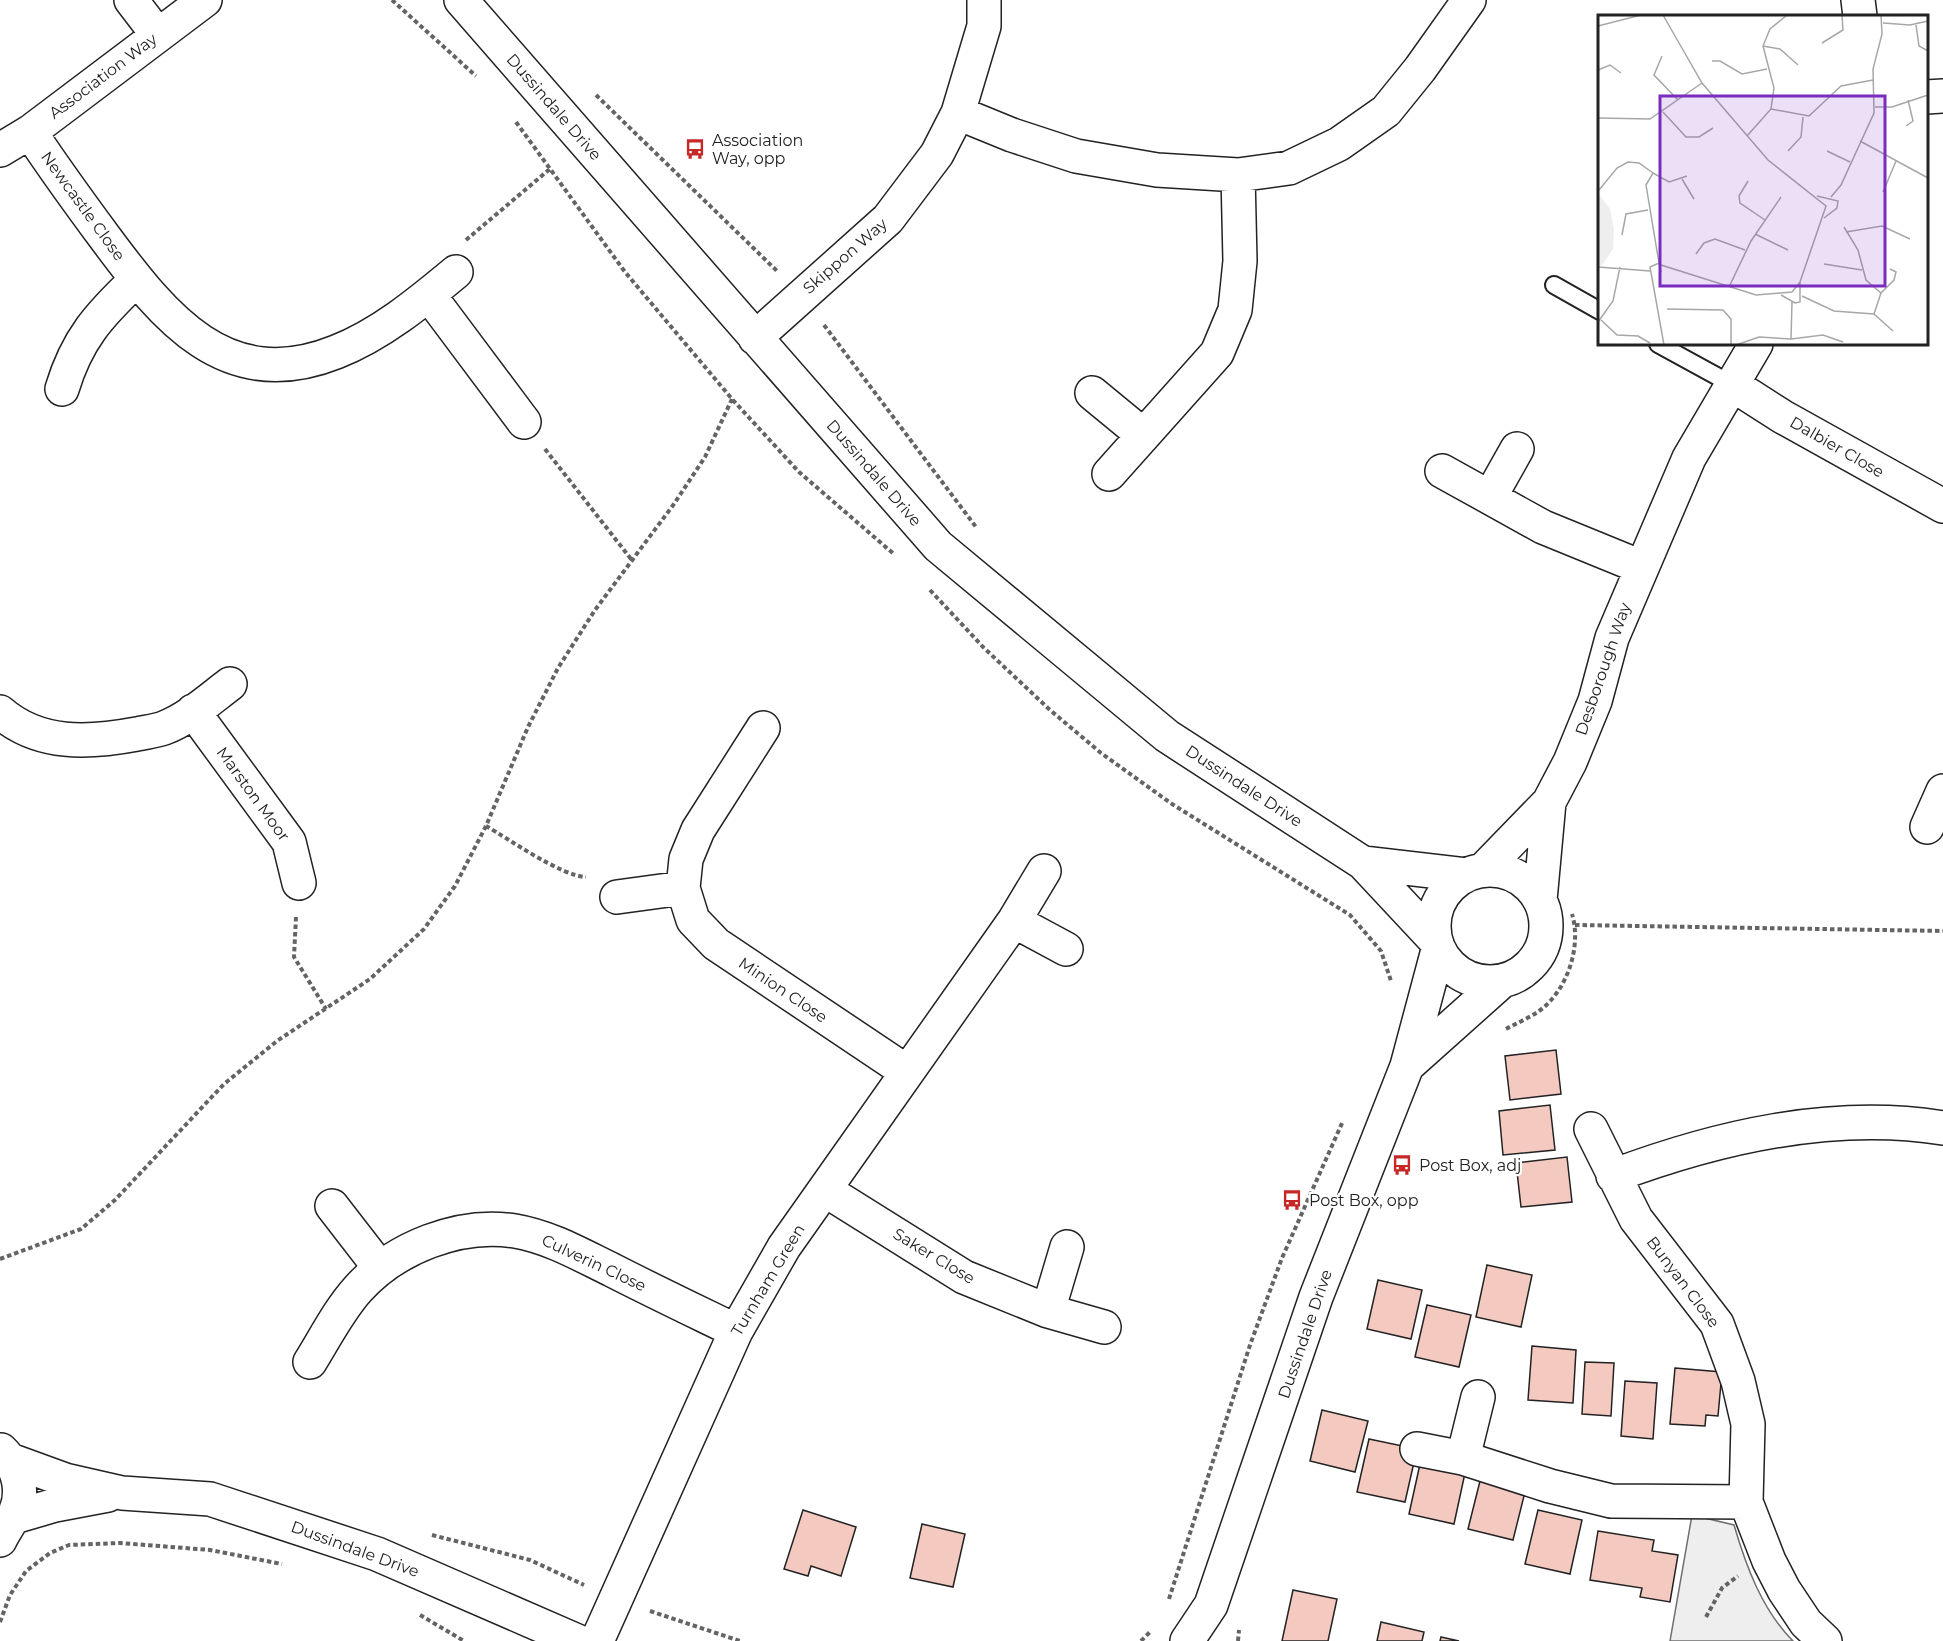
<svg xmlns="http://www.w3.org/2000/svg" width="1943" height="1641" viewBox="0 0 1943 1641" font-family="Montserrat,sans-serif">
	<style>
		.green { fill: #eee; stroke: #6f6f6f; stroke-width: 1.5 }
		.building { fill: #f3c9c0; stroke: #222; stroke-width: 1.5 }
		.lines { fill: none; stroke-linecap: round; stroke-linejoin: round }
		.lane-casing { stroke: #222; stroke-width: 20 }
		.street-casing { stroke: #222; stroke-width: 36 }
		.path { stroke: #646464; stroke-width: 4; stroke-dasharray: 4.5 3; stroke-linecap: butt }
		.lane { stroke: #fff; stroke-width: 16 }
		.street { stroke: #fff; stroke-width: 33 }
		.labels { text-anchor: middle; dominant-baseline: central; stroke-width: 4.5; stroke-linejoin: round; paint-order: stroke }
		.street-label { font-size: 16px; fill: #222; stroke: #fff }
		.poi-label { font-size: 16px; fill: #222; stroke: #fff; text-anchor: start }
		.inset-road { fill: none; stroke: #a7a7a7; stroke-width: 1.5 }
		.view { fill: #7b2cbf; fill-opacity: 0.15; stroke: #7b2cbf; stroke-width: 3 }
		.inset-edge { fill: none; stroke: #222; stroke-width: 3 }
	</style>
	<rect width="100%" height="100%" fill="#fff"/>
	<path class="green" d="M1692,1515L1734,1525C1746,1566 1762,1610 1793,1641H1670Z"/>
	<path class="building" d="M1556,1050L1561,1094L1510,1100L1505,1056Z
		M1550,1105L1555,1150L1503,1155L1499,1111Z
		M1567,1157L1572,1202L1521,1207L1516,1163Z
		M1487,1265L1532,1275L1521,1327L1476,1317Z
		M1378,1280L1422,1290L1411,1339L1367,1329Z
		M1427,1305L1471,1315L1459,1367L1415,1357Z
		M1532,1346L1576,1350L1573,1403L1528,1400Z
		M1585,1362L1614,1363L1611,1416L1582,1414Z
		M1675,1368L1722,1372L1718,1416L1706,1415L1705,1426L1670,1424Z
		M1625,1381L1657,1383L1653,1439L1621,1436Z
		M1322,1410L1368,1421L1355,1472L1310,1461Z
		M1369,1439L1417,1449L1405,1502L1357,1492Z
		M1420,1464L1465,1473L1454,1524L1409,1514Z
		M1481,1477L1526,1488L1513,1540L1468,1529Z
		M803,1510L856,1527L841,1576L811,1566L808,1576L784,1569Z
		M1538,1510L1582,1520L1570,1574L1525,1564Z
		M922,1524L965,1534L953,1587L910,1578Z
		M1598,1531L1654,1540L1652,1551L1678,1555L1670,1602L1640,1597L1642,1588L1590,1580Z
		M1293,1590L1337,1599L1328,1641H1282Z
		M1381,1622L1424,1632L1422,1641H1377Z
		M1441,1637L1459,1641H1440Z"/>
	<g class="lines">
		<g class="lane-casing">
			<path id="lane" d="M1554,285L1600,311
				M1658,344L1733,385"/>
		</g>
		<g class="street-casing">
			<path id="street" d="M131,0L157,34
				M461,0L938,546L1167,736L1363,863L1434,939
				M1858,0L1860,16
				M1926,97L1943,96
				M958,113L1012,135L1076,156L1157,170L1238,175L1289,168L1339,144L1386,111L1420,69L1469,0
				M30,132C54,168 80,204 106,239C164,317 226,396 336,352C380,335 420,302 456,272
				M0,150L30,132L205,0
				M429,295L524,422
				M755,338L888,219L937,154L958,113L984,26V0
				M1733,385L1783,417L1943,506
				M62,389C77,339 99,315 136,280
				M1092,393L1143,435
				M1442,471L1543,527L1641,567
				M1109,474L1217,353L1235,310L1240,261L1238,175
				M1490,497L1517,449
				M193,711L289,842L299,883
				M0,712C39,746 89,743 137,734C146,732 156,731 164,728C188,719 210,699 230,684
				M763,728L698,830L686,859L683,888L693,920L716,944L907,1072
				M1927,827L1943,791
				M1363,863L1466,875
				M1434 926a56 56 0 1 1 112 0a56 56 0 1 1-112 0Z
				M1483,870L1549,802L1570,762L1595,701L1612,638L1689,458L1756,344
				M617,897L683,888
				M1540,900L1549,802
				M1014,921L1066,949
				M1407,1066L1501,982
				M1591,1129L1636,1219L1717,1324L1738,1381L1748,1424L1746,1502L1769,1561L1784,1590L1806,1623L1825,1641
				M1613,1176C1717,1137 1832,1110 1943,1128
				M825,1190L964,1277L1048,1311L1104,1327
				M332,1206L380,1268
				M1048,1311L1067,1247
				M310,1362C325,1338 339,1310 358,1289C395,1248 459,1222 515,1231C550,1237 581,1255 612,1270C653,1291 695,1311 736,1331
				M1417,1449L1463,1458L1550,1486L1611,1501L1746,1502
				M1463,1458L1478,1397
				M10,1460L65,1480L122,1493L210,1499L377,1554L577,1641
				M14,1517L55,1505L108,1495
				M0,1540C4,1531 10,1524 14,1515C25,1493 19,1467 1,1450
				M597,1641L736,1331L784,1247L1014,921L1044,871
				M1187,1641L1211,1605L1316,1297L1407,1066L1438,950"/>
		</g>
		<path class="path" d="M392,0L476,76
			M596,95L777,271
			M516,122L625,272L732,399L799,472L895,555
			M466,240L551,168
			M824,325L976,527
			M545,449L631,559
			M930,590L983,647L1050,710L1101,753L1172,804L1350,915L1381,951L1391,981
			M486,826C509,839 561,876 586,877
			M296,917L294,957L326,1009
			M1575,925L1943,931
			M1506,1029C1517,1023 1529,1018 1539,1011C1567,991 1582,947 1572,914
			M0,1259L81,1229L115,1200L224,1084L277,1041L370,979L424,929L455,886L486,826L528,727L558,668L595,610L674,504L705,457L732,399
			M432,1535L530,1560L584,1585
			M1169,1599L1250,1345L1282,1258L1343,1121
			M650,1611L740,1641
			M420,1615L464,1641
			M1706,1617L1722,1588L1738,1576
			M0,1622L10,1595L26,1571L50,1553L69,1545L120,1543L210,1550L282,1564
			M1141,1641L1151,1631
			M1238,1641L1239,1630"/>
		<use href="#lane" class="lane"/>
		<use href="#street" class="street"/>
	</g>
	<defs>
		<g id="bus-bare" transform="scale(1.62)"><path d="M-5-6H5V4H4V6H2V4H-2V6H-4V4H-5ZM-3.5-4V0h7V-4ZM-3.5 1.2v1.5H-2V1.2ZM2 1.2v1.5H3.5V1.2Z" fill="#c62828" stroke="#fff" stroke-width="2.5" paint-order="stroke"/></g>
	</defs>
	<g fill-rule="evenodd">
		<use href="#bus-bare" x="695" y="149"/>
		<use href="#bus-bare" x="1402" y="1165"/>
		<use href="#bus-bare" x="1292" y="1200"/>
	</g>
	<g class="labels">
		<g class="street-label">
			<text transform="translate(103 76) rotate(-37)">Association Way</text>
			<text transform="translate(554 107) rotate(49)">Dussindale Drive</text>
			<text transform="translate(83 206) rotate(54)">Newcastle Close</text>
			<text transform="translate(845 256) rotate(-41)">Skippon Way</text>
			<text transform="translate(1837 447) rotate(30)">Dalbier Close</text>
			<text transform="translate(874 473) rotate(49)">Dussindale Drive</text>
			<text transform="translate(1603 669) rotate(-71)">Desborough Way</text>
			<text transform="translate(1244 786) rotate(33)">Dussindale Drive</text>
			<text transform="translate(253 794) rotate(54)">Marston Moor</text>
			<text transform="translate(783 990) rotate(34)">Minion Close</text>
			<text transform="translate(934 1256) rotate(31)">Saker Close</text>
			<text transform="translate(594 1263) rotate(25)">Culverin Close</text>
			<text transform="translate(768 1280) rotate(-59)">Turnham Green</text>
			<text transform="translate(1683 1282) rotate(53)">Bunyan Close</text>
			<text transform="translate(1305 1334) rotate(-71)">Dussindale Drive</text>
			<text transform="translate(355 1549) rotate(20)">Dussindale Drive</text>
		</g>
		<g class="poi-label">
			<text x="712" y="140">Association<tspan x="712" dy="18">Way, opp</tspan></text>
			<text x="1419" y="1165">Post Box, adj</text>
			<text x="1309" y="1200">Post Box, opp</text>
		</g>
	</g>
	<g transform="translate(1598 15)">
		<rect width="330" height="330" fill="#fff"/>
		<path d="M0,178L12,194L16,214L15,234L4,250H0Z" fill="#eee"/>
		<path class="inset-road" d="M285,8L312,10L330,6M318,10L321,31L330,36M0,11L43,0M224,28L245,15L244,0M165,31L182,34L200,50M64,41L56,60L80,85M114,46H122L144,59L169,54M0,55L12,50L23,58M277,92H294L330,80M173,94L211,101L243,71L275,65M65,97L88,122H101L115,113M0,103L52,104L104,68M308,111L315,106L310,85M149,121L173,94L176,73L165,31L172,14L189,0M262,126L330,163M190,136L203,122L205,102M229,136L252,147M84,164L96,184M150,166L141,181L142,188L167,205M1,175L19,153L30,147L41,148L55,158M285,177L298,146M219,181L240,186L239,193L226,203M233,182L243,170L276,98L275,54L284,19L283,0M246,212L260,235L268,265L283,278M248,217L284,211L312,224M157,219L190,235M24,220L28,199L50,195M98,239L106,228L117,224L147,235M61,248L48,170L55,158L71,167L89,161M226,249L264,255M63,250L158,280L194,277L202,267L228,191L170,145L104,68L65,0M0,252L52,256M63,257L61,248L52,252L66,330M131,272L153,226L183,182M183,280L197,288L202,287V267M204,281L236,296L276,299L295,316M69,294L125,295L133,304V330M276,299L283,278L296,265L298,257L292,254M3,305L19,320L40,321L52,328M0,307L15,286L22,252M193,324L194,287M138,330L161,322L193,324L225,320L245,327"/>
		<path class="view" d="M62,81H287V271H62Z"/>
		<rect width="330" height="330" class="inset-edge"/>
	</g>
</svg>
